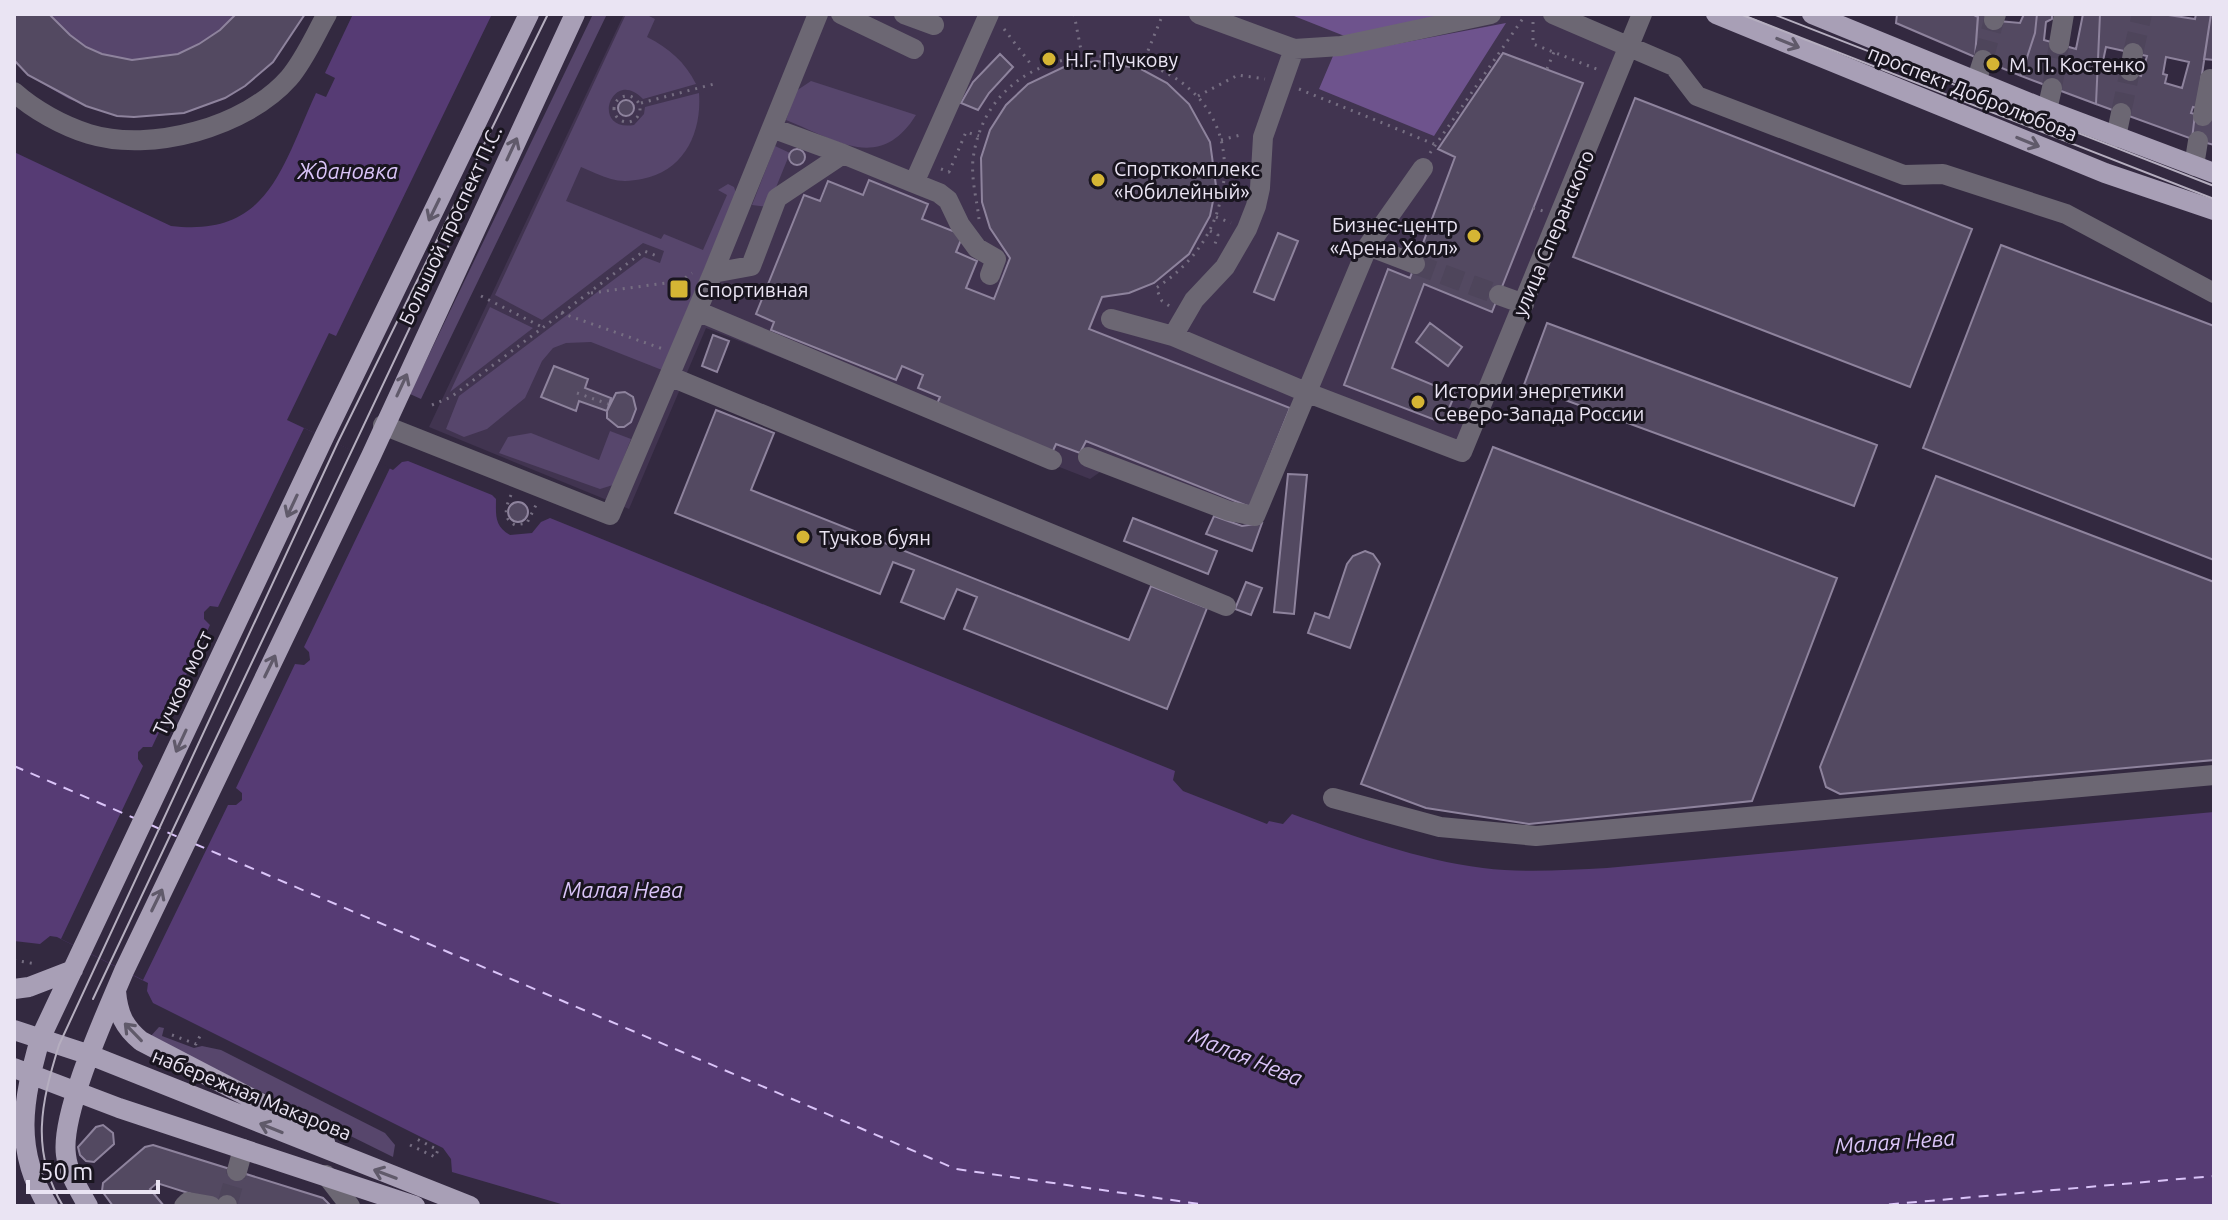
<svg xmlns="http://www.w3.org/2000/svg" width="2228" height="1220" viewBox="0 0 2228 1220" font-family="Ubuntu,sans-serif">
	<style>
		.built { fill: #413450 }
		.green { fill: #57466c }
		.forest { fill: #6e538d }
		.water { fill: #563b74 }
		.pier { fill: #332940 }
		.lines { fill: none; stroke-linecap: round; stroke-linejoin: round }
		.ferry { stroke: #dac4f8; stroke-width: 2; stroke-dasharray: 10 8; stroke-linecap: butt }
		.building { fill: #534961; stroke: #8e839d; stroke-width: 2; fill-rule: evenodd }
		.minor-tunnel { stroke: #4e455b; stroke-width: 20; stroke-dasharray: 20 10; stroke-linecap: butt }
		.path { stroke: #766e82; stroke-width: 3; stroke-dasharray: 2 6; stroke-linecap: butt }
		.minor { stroke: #6c6773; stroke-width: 20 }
		.major { stroke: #a89fb6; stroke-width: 20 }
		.tram { stroke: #b5aebf; stroke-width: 2 }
		.oneway { stroke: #605a6a }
		.poi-dot { fill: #d5b534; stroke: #19151f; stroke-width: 3 }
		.labels { text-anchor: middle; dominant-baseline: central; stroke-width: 6; stroke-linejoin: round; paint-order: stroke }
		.poi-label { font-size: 20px; fill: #eae4f3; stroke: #19151f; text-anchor: start }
		.street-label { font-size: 20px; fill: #eae4f3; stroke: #19151f }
		.water-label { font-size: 22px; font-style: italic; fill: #dac4f8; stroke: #19151f }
	</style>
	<rect width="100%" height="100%" fill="#332940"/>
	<path class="built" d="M624,14H1569L1623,35L1458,458L1308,402L1260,520L1103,470L1090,479L706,328L629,509L429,427Z"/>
	<path class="green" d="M14,14H305L273,62L225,98L184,113L156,116H117L69,99L28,75Z
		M593,14H607L421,399L410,394Z
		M626,14H645L655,19L647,37C669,48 685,62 696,84L643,99C612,66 589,132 634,125L644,114L645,107L699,93C702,133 684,171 642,179C632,181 621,182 611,179C601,176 591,171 581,167L566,201L661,239L664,234L703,250L727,195L718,190L728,184L734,187L736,193L662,370L591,342L566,343L553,348L542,361L525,398L487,429L464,437L446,429L459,396L644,257L660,263L664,251L643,243L542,320L495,295Z
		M811,81L916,115C880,173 836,140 786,120L796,91Z
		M775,146L790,153L768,207L752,205Z
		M490,307L533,328L450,392Z
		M610,431L631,439L613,485L600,489L499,453L508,437L531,433L599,460Z
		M159,1027L164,1028L162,1036L194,1048L202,1046L221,1050L385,1133L395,1145L393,1157L150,1037Z"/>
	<path class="forest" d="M1289,14H1459L1347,37Z
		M1506,23L1434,136L1319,89L1333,56Z"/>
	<path class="water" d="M353,14H492L336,336L329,333L287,420L393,470L402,462L408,461L492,495L496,499C496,515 494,526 510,535L532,533L541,522L550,518L1175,771L1173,780L1183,791L1267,824L1269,821L1283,824L1292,814C1354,836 1418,860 1483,868C1524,873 1566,870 1607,868L2214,812V1206H568L452,1172L451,1159L443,1148L153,1003L147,991L148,983L57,937L50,936L40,944L14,941V152L171,226C269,238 282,166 316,93L326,97L335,78L325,73Z"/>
	<path class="pier" d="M304,428L390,468L304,647L309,652L310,660L304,665L295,664L236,788L242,793V800L236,805H228L143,980L61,939L143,766L138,759V752L143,747H152L210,625L204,619V612L210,606L218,607Z"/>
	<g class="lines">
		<path class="ferry" d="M14,766L134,818
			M151,825L178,837
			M195,844L956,1169L1213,1206
			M1871,1206L2214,1176"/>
	</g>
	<path class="building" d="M14,14H49L70,35L86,47L102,54L132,60L178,54L199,44L220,30L236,14H305L273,62L245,86L225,98L184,113L134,117L117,116L86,106L28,75L14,60Z
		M1897,14H1972L1978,17L1975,57L1896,23Z
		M1978,14H1985L1987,20L2020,23L2024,14H2037L2035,33L2021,76L1975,57Z
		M2037,14H2052V19L2046,22L2044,40L2076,49L2083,14H2100L2096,104L2021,76L2035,33Z
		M2100,14H2162L2195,19L2196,14H2211L2197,108L2193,107L2191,113L2195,114L2192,139L2096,104ZM2106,47L2147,56L2141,76L2103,61ZM2166,57L2189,62L2182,88L2165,83L2167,75L2163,74Z
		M2211,14H2214V60L2204,59Z
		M1503,53L1583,83L1492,312L1424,284L1392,368L1455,394L1443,423L1344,385L1388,269L1410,278L1455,157L1438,149Z
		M1000,54L1013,67L989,93L978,110L961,103L973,82Z
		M1097,61L1141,69L1167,83L1189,104L1210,142L1216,186L1210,216L1189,254L1154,283L1129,293L1102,297L1089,329L1290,408L1250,507L1086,441L1080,453L1056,444L1052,453L936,406L940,397L918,388L923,375L902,366L896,380L771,330L774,322L756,314L804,195L820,201L828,181L863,195L869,180L928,204L922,219L963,235L956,252L977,261L966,288L994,299L1010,258L990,228L982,202L981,158L990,130L1006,105L1028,84L1068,65Z
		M1635,98L1972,229L1910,387L1573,257Z
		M618 108a8 8 0 1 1 16 0a8 8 0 1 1-16 0Z
		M2214,110V145L2192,139L2195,114Z
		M789 157a8 8 0 1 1 16 0a8 8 0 1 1-16 0Z
		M1278,233L1298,241L1274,300L1254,292Z
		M2001,245L2214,326V560L1923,448Z
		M1430,323L1462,347L1448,366L1416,342Z
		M1547,323L1877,445L1854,506L1524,385Z
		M713,335L729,341L717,372L702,366Z
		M554,366L588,379L585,388L611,398L607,411L579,401L576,411L541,397Z
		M625,392L633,397L636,409L631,422L624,427H618L607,418V411L616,393Z
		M716,410L774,433L751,490L1129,640L1151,586L1207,608L1167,709L964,629L977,597L957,589L944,619L901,602L914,570L893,562L880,594L675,513Z
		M1493,447L1837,578L1752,801L1529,824L1426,808L1361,784Z
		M1288,474L1307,475L1294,614L1274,612Z
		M1936,476L2214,582V760L1840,794L1826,787L1820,767Z
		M508 512a10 10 0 1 1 20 0a10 10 0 1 1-20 0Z
		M1214,516L1242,526L1262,523L1252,551L1206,534Z
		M1133,518L1217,551L1208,574L1124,541Z
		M1365,551L1373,554L1380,564L1350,648L1308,633L1315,613L1329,618L1347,564L1353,556Z
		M1246,582L1262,588L1251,615L1235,609Z
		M103,1125L113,1133L114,1144L94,1162L86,1161L80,1155L78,1147L96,1127Z
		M153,1145L323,1198L331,1206H229L157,1183L150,1189L164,1206H113L102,1191L103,1183L145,1147Z"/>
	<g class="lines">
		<path class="minor-tunnel" d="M2133,53L2142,14
			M1983,60L1994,20
			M2052,88L2059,44
			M2121,113L2130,71
			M1415,264L1499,295
			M227,1205L237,1171"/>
		<path class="path" d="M1074,14L1081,50
			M1533,14V44L1599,70
			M1004,29L1033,67
			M1145,58L1163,14
			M1547,69L1554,52
			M1299,89L1434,144
			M614 109a13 13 0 1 1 26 0a13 13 0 1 1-26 0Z
			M1198,96L1238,75L1265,79
			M641,103L714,84
			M1221,140L1244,134
			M1430,153L1526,14
			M941,169L949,172L966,132L979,136
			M1533,208L1543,211
			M1216,217L1231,223
			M979,219C977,200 971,180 973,159C994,0 1262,34 1220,202C1211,239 1188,267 1156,288L1162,301L1171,307
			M1210,231L1218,235L1214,247
			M591,293L681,281L692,273
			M481,296L542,327
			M561,313L663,349
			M577,393L608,404
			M432,405L451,397L644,251L657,256
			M511,495C506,506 502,519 515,525L527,523L536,505
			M14,960L36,964
			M172,1035L196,1044L201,1034
			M410,1145L435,1157L438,1150L413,1137"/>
		<path class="minor" d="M841,14L914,49
			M904,14L934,25
			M1199,14L1294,49L1341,46L1491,14
			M1553,14L1674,66L1697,96L1904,175L1943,174L2066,214L2214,293
			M1994,20L1996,14
			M2059,44L2064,14
			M2130,71L2133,53
			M1976,82L1983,60
			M14,92C34,110 63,126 89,134C151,153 246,127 289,78C305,59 315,35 327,14
			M2047,110L2052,88
			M2203,116L2210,79L2214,80
			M772,128L843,154
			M2116,137L2121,113
			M2194,166L2198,141
			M914,183L939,193L948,200L960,225L977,248L996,259L990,275
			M1368,246L1415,264
			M713,273L751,266L777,198L843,154L914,183L989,14
			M1499,295L1524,304
			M697,311L1052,460
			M1111,319L1173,336L1308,393L1462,452L1642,14
			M1173,336L1194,300L1225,267L1247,229L1256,206L1260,188L1263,137L1294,49
			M669,376L1226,606
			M383,425L610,515L713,273L818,14
			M1088,457L1229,511L1255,516L1368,246L1423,168
			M1333,798L1440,827L1536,836L2214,775
			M237,1171L243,1149
			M326,1175L350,1206
			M184,1206L188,1202L211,1206
			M227,1206V1205"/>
		<path class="major" d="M1716,14L2105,173L2214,210
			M1812,14L2047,110L2214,173
			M14,989L29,987L73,970
			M116,991C118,1014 124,1027 141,1041L299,1123L325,1142
			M14,1030L90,1055L470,1206
			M14,1068L119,1108L415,1206
			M48,1206C13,1149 23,1100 40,1039L325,435L529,14
			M88,1206C79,1190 68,1173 66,1155C60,1113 107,1012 124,971L371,456L575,14"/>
		<path class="tram" d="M1740,14L2214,199
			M1773,14L2214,186
			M93,999L479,181
			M63,1206C30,1151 41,1103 59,1045L338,442L548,14"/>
	</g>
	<defs><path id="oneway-shaft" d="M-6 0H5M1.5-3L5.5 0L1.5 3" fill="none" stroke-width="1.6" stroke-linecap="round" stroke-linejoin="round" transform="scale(2)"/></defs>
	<g class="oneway">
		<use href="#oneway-shaft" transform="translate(1788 43) rotate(22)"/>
		<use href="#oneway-shaft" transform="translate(2028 142) rotate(22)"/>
		<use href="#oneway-shaft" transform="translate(512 149) rotate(-65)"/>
		<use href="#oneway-shaft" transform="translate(434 210) rotate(116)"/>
		<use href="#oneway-shaft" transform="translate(402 385) rotate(-65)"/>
		<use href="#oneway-shaft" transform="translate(292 506) rotate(115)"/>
		<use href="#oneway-shaft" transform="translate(270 666) rotate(-64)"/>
		<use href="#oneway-shaft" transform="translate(181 741) rotate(115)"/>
		<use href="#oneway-shaft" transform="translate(157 900) rotate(-64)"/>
		<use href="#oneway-shaft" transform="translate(133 1032) rotate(-134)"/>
		<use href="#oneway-shaft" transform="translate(271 1128) rotate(-158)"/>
		<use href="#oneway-shaft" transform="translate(385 1174) rotate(-159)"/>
	</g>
	<g class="poi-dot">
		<circle cx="1049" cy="59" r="8"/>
		<circle cx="1993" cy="64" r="8"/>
		<circle cx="1098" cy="180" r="8"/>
		<circle cx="1474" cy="236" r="8"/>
		<rect x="669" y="279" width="20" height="20" rx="4"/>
		<circle cx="1418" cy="402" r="8"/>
		<circle cx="803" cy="537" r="8"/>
	</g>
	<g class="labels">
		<g class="poi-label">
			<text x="1065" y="59">Н.Г. Пучкову</text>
			<text x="2009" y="64">М. П. Костенко</text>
			<text x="1114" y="168">Спорткомплекс<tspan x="1114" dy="23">«Юбилейный»</tspan></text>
			<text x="1458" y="224" text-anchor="end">Бизнес-центр<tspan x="1458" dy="23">«Арена Холл»</tspan></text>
			<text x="697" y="289">Спортивная</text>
			<text x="1434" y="390">Истории энергетики<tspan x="1434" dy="23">Северо-Запада России</tspan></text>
			<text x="819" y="537">Тучков буян</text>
		</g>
		<g class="street-label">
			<text transform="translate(1973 93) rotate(22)">проспект Добролюбова</text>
			<text transform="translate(450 225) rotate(-65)">Большой проспект П.С.</text>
			<text transform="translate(1553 233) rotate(-67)">улица Сперанского</text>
			<text transform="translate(182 683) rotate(-65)">Тучков мост</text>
			<text transform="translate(252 1094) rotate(22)">набережная Макарова</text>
		</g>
		<g class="water-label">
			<text x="348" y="170">Ждановка</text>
			<text x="623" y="889">Малая Нева</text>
			<text transform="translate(1246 1056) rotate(22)">Малая Нева</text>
			<text transform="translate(1895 1141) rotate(-4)">Малая Нева</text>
		</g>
	</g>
	<rect width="2228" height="1220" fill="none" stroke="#eae4f3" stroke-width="32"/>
	<path d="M28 1180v12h130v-12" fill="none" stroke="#eae4f3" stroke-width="4"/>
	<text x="40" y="1180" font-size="24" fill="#eae4f3" stroke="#19151f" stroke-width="6" paint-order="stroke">50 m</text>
</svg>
